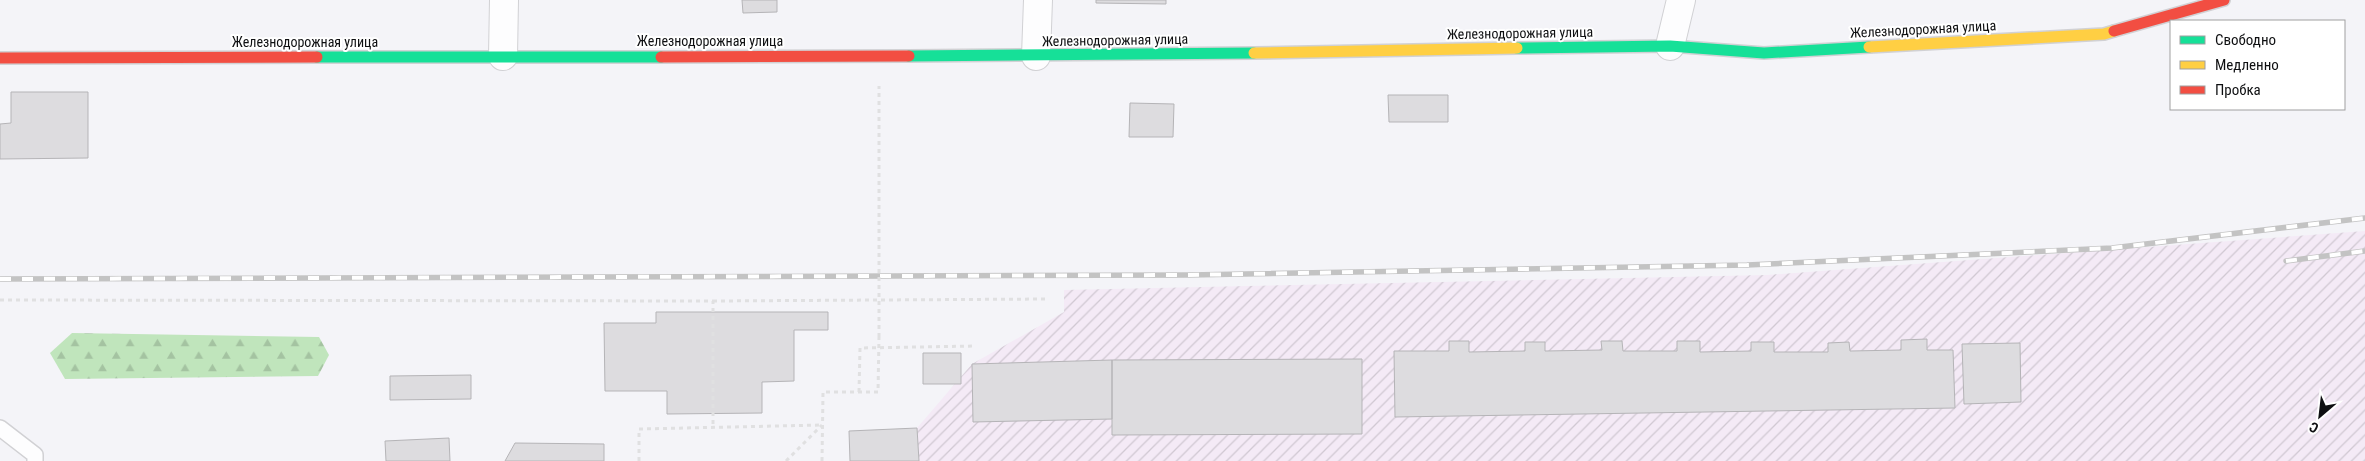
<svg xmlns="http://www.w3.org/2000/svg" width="2365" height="461" viewBox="0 0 2365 461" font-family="'Roboto Condensed',sans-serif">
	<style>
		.industrial { fill: url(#industrial-furrows) }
		.forest { fill: url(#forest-firs) }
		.building { fill: #dddcdf; stroke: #b5b4b7 }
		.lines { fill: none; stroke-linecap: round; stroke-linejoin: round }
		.lane-casing { stroke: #d1d1d4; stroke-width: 18 }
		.street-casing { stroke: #d1d1d4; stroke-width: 30 }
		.fast-casing { stroke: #d1d1d4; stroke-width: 14 }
		.slow-casing { stroke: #d1d1d4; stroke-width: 14 }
		.jam-casing { stroke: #d1d1d4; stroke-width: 14 }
		.path { stroke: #e0e0e1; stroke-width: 3; stroke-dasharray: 4 4; stroke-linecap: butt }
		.lane { stroke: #fdfdfe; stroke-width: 15 }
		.street { stroke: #fdfdfe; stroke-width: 28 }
		.fast { stroke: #16e098; stroke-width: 11 }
		.slow { stroke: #ffcf43; stroke-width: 11 }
		.jam { stroke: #f24e42; stroke-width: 11 }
		.rail-casing { stroke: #c3c3c3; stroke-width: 5.5 }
		.rail { stroke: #fff; stroke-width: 4; stroke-dasharray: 11; stroke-linecap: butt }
		.path-bridge { stroke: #e0e0e1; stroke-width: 3; stroke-dasharray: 4 4; stroke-linecap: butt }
		.labels { text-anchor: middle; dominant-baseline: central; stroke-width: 4; stroke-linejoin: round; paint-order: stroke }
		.street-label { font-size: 14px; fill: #0e0f11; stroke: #fff }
	</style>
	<defs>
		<pattern id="industrial-furrows" width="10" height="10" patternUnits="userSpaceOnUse" patternTransform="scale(1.25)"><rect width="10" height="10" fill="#f4eaf6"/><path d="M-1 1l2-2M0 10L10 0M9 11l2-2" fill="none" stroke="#d0c8d2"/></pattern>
		<pattern id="forest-firs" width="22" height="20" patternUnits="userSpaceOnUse" patternTransform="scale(1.25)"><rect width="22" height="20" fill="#c0e5bc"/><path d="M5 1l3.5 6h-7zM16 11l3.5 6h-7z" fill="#a4c3a1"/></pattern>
	</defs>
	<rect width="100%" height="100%" fill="#f4f4f8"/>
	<path class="industrial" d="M2365,231V461H919L917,428L972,364L1064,312V290L1767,275Z"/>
	<path class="forest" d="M72,333L319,337L329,355L318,376L65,379L50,353Z"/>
	<path class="building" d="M742,0H777V12L743,13Z
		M1096,0H1166V4L1096,3Z
		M11,92H88V158L0,159V124L11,123Z
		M1388,95H1448V122H1389Z
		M1130,103L1174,104L1173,137H1129Z
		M656,312H828V330H794V381L762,382V413L667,414V391H605L604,323H656Z
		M1927,339V350H1953L1955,408L1395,417L1394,351H1449V341H1469V352L1525,351V342H1545V351L1602,350L1601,341H1622L1623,351H1677V341H1700V352L1751,351V342H1774V352H1828V343L1849,342L1850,351L1901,350V340Z
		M2020,343L2021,402L1964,404L1962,344Z
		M923,353H961V384H923Z
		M1362,359V434L1112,435V360Z
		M1112,360V419L973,422L972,364Z
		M471,375V399L390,400V376Z
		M917,428L919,461H850L849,431Z
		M449,438L450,461H386L385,441Z
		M515,443L604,444V461H505Z"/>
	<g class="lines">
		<g class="lane-casing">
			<path id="lane" d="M0,428L35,455V461"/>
		</g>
		<g class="street-casing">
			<path id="street" d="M1670,46L1681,0
				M503,56L504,0
				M1036,56L1038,0"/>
		</g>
		<g class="fast-casing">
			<path id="fast" d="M1517,48L1670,46L1764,53L1869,47
				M909,56L1254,53
				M317,57H661"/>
		</g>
		<g class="slow-casing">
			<path id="slow" d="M1869,47L2104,34L2114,31
				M1254,53L1517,48"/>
		</g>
		<g class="jam-casing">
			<path id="jam" d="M2114,31L2224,0
				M661,57L909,56
				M0,58L317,57"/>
		</g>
		<path class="path" d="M0,300L713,301V428
			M713,301L1047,299
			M859,392L860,348L976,346
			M639,461V429L822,425
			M786,461L822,425
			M822,461L823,392H878L879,337"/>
		<use href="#lane" class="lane"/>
		<use href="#street" class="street"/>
		<use href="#fast" class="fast"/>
		<use href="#slow" class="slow"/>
		<use href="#jam" class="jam"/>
		<g class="rail-casing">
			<path id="rail" d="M2286,261L2365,251
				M0,279L1189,275L1747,265L2112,248L2365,218"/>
		</g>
		<use href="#rail" class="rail"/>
		<path class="path-bridge" d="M879,337V86"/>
	</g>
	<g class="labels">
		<g class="street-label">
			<text transform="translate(1923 29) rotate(-3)">Железнодорожная улица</text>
			<text transform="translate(1520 33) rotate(-1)">Железнодорожная улица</text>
			<text transform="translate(1115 40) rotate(-1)">Железнодорожная улица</text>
			<text x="710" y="41">Железнодорожная улица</text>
			<text x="305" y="42">Железнодорожная улица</text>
		</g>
	</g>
	<rect x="2170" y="20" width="175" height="90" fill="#ffffff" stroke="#9f9fa0"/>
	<rect x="2180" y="36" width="25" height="8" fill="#16e098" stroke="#9f9fa0"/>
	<text x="2215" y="45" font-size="15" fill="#0e0f11">Свободно</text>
	<rect x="2180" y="61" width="25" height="8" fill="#ffcf43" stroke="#9f9fa0"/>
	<text x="2215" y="70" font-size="15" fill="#0e0f11">Медленно</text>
	<rect x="2180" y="86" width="25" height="8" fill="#f24e42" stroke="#9f9fa0"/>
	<text x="2215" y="95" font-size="15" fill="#0e0f11">Пробка</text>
	<g transform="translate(2320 416) rotate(208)" stroke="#ffffff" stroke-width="4" paint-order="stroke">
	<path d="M0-4L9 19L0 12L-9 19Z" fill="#0e0f11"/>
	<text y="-8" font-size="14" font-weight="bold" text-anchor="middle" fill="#0e0f11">С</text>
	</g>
</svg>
